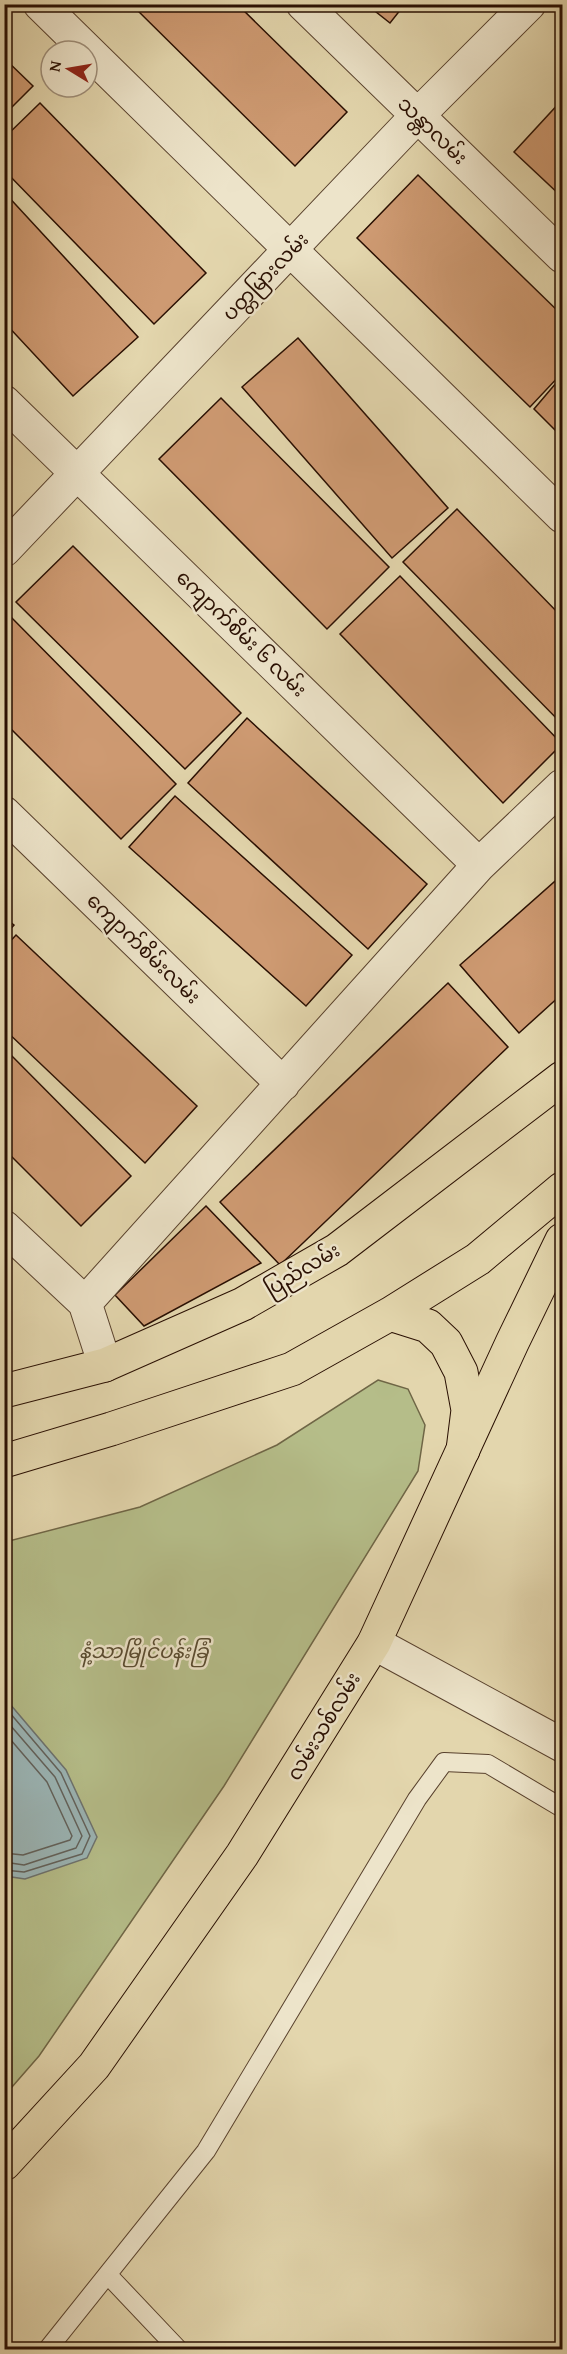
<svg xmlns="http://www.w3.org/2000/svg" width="567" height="2354" viewBox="0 0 567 2354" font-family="'Gentium Book Plus','Noto Sans Myanmar',serif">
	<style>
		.green { fill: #b5bd89; stroke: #6f6646; stroke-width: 1.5 }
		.water { fill: #9bb6b7; stroke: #6d736f; stroke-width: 1.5 }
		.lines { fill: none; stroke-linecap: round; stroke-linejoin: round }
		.shore { stroke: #62625c; stroke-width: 1.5 }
		.building { fill: #ce9a72; stroke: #290f02; stroke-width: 1.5 }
		.lane-casing { stroke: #58412d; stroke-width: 20 }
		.street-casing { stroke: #58412d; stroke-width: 35 }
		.primary-casing { stroke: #290f02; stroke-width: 35 }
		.highway-casing { stroke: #290f02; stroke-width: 35 }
		.lane { stroke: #ede4ca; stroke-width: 18 }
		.street { stroke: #ede4ca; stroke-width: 33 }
		.primary { stroke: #e3d6ad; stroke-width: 33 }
		.highway { stroke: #e3d6ad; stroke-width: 33 }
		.labels { text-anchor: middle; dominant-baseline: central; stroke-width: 5; stroke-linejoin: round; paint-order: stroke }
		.street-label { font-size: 20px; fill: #290f02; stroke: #ede4ca }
		.park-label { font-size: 20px; font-style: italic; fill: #5a4c31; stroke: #ede4ca }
	</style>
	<rect width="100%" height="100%" fill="#e3d6ad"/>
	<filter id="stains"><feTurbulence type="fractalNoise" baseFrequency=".00333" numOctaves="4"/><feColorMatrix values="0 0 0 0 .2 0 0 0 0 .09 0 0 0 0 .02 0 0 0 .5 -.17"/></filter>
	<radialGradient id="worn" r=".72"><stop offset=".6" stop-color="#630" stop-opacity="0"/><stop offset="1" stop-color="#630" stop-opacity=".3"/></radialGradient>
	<path class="green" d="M378,1380L408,1389L425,1425L418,1471L224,1786L39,2056L5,2095V1542L140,1507L277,1445Z"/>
	<path class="water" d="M4,1697L66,1770L97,1837L87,1858L25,1879L5,1876Z"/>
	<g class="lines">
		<path class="shore" d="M4,1706L61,1773L90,1836L82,1854L24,1872L4,1870
			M4,1718L55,1777L82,1836L76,1848L24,1865L4,1862
			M4,1732L47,1782L72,1836L70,1840L23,1855L4,1853"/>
	</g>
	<path class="building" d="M131,4H237L347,112L295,166Z
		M366,4H405L390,23Z
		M4,58L33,86L4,115Z
		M562,100V197L514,152Z
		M40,103L206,273L154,324L4,170V138Z
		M418,175L562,315V373L530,407L357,238Z
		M4,192L138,337L73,396L4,322Z
		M298,338L448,508L392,558L242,387Z
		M562,376V437L534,409Z
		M221,398L389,567L327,629L159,459Z
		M457,509L562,617V724L403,562Z
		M73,546L241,713L185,769L16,602Z
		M400,576L562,744L503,803L340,634Z
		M8,614L176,784L121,839L4,722V617Z
		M247,718L427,884L368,949L188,783Z
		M175,796L352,955L306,1006L129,847Z
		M562,875V994L519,1033L460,965Z
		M4,917L14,925L4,936Z
		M16,935L197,1106L145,1163L4,1029V948Z
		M448,983L508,1047L280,1265L220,1202Z
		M4,1048L131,1176L81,1226L4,1149Z
		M206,1206L261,1263L144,1326L115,1295Z"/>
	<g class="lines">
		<g class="lane-casing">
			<path id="lane" d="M108,2275L179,2350
				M47,2350L206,2151L417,1799L444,1762L488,1764L562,1808"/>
		</g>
		<g class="street-casing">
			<path id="street" d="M40,4L562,516
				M303,4L562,256
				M4,402L479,865
				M4,550L418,115L529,4
				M4,813L283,1084
				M4,1227L85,1303L105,1365
				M85,1303L479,865L562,786
				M374,1643L562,1745"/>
		</g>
		<g class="primary-casing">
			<path id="primary" d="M4,2164L94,2066L242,1855L374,1643L512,1343L562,1240"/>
		</g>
		<g class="highway-casing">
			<path id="highway" d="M390,1314L428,1326L446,1343L461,1372L468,1410L463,1450
				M4,1391L105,1365L243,1304L337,1250L562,1078
				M4,1461L111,1429L292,1369L390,1314L478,1259L562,1189"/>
		</g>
		<use href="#lane" class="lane"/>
		<use href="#street" class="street"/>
		<use href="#primary" class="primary"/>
		<use href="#highway" class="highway"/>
	</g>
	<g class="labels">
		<g class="street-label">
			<text transform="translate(433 130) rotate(44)">သန္တာလမ်း</text>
			<text transform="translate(265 276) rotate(-46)">ပတ္တမြားလမ်း</text>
			<text transform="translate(242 633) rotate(44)">ကျောက်စိမ်း ၆ လမ်း</text>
			<text transform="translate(144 948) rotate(44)">ကျောက်စိမ်းလမ်း</text>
			<text transform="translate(302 1269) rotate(-31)">ပြည်လမ်း</text>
			<text transform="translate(323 1726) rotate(-59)">လမ်းသစ်လမ်း</text>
		</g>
		<g class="park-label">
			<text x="144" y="1650">နံ့သာမြိုင်ပန်းခြံ</text>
		</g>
	</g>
	<rect width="567" height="2354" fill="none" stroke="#e3d6ad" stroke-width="24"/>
	<rect x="6" y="6" width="555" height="2342" fill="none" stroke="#290f02" stroke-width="3"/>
	<rect x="12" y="12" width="543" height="2330" fill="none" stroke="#290f02" stroke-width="1.5"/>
	<g transform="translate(69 69) rotate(281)"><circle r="28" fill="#ede4ca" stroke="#9f8f7a" stroke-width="1.5"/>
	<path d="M0-4.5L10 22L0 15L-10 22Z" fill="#8f2418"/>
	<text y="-9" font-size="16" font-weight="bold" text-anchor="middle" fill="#290f02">N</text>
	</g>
	<rect width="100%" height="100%" filter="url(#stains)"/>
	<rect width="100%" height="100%" fill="url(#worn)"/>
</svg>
